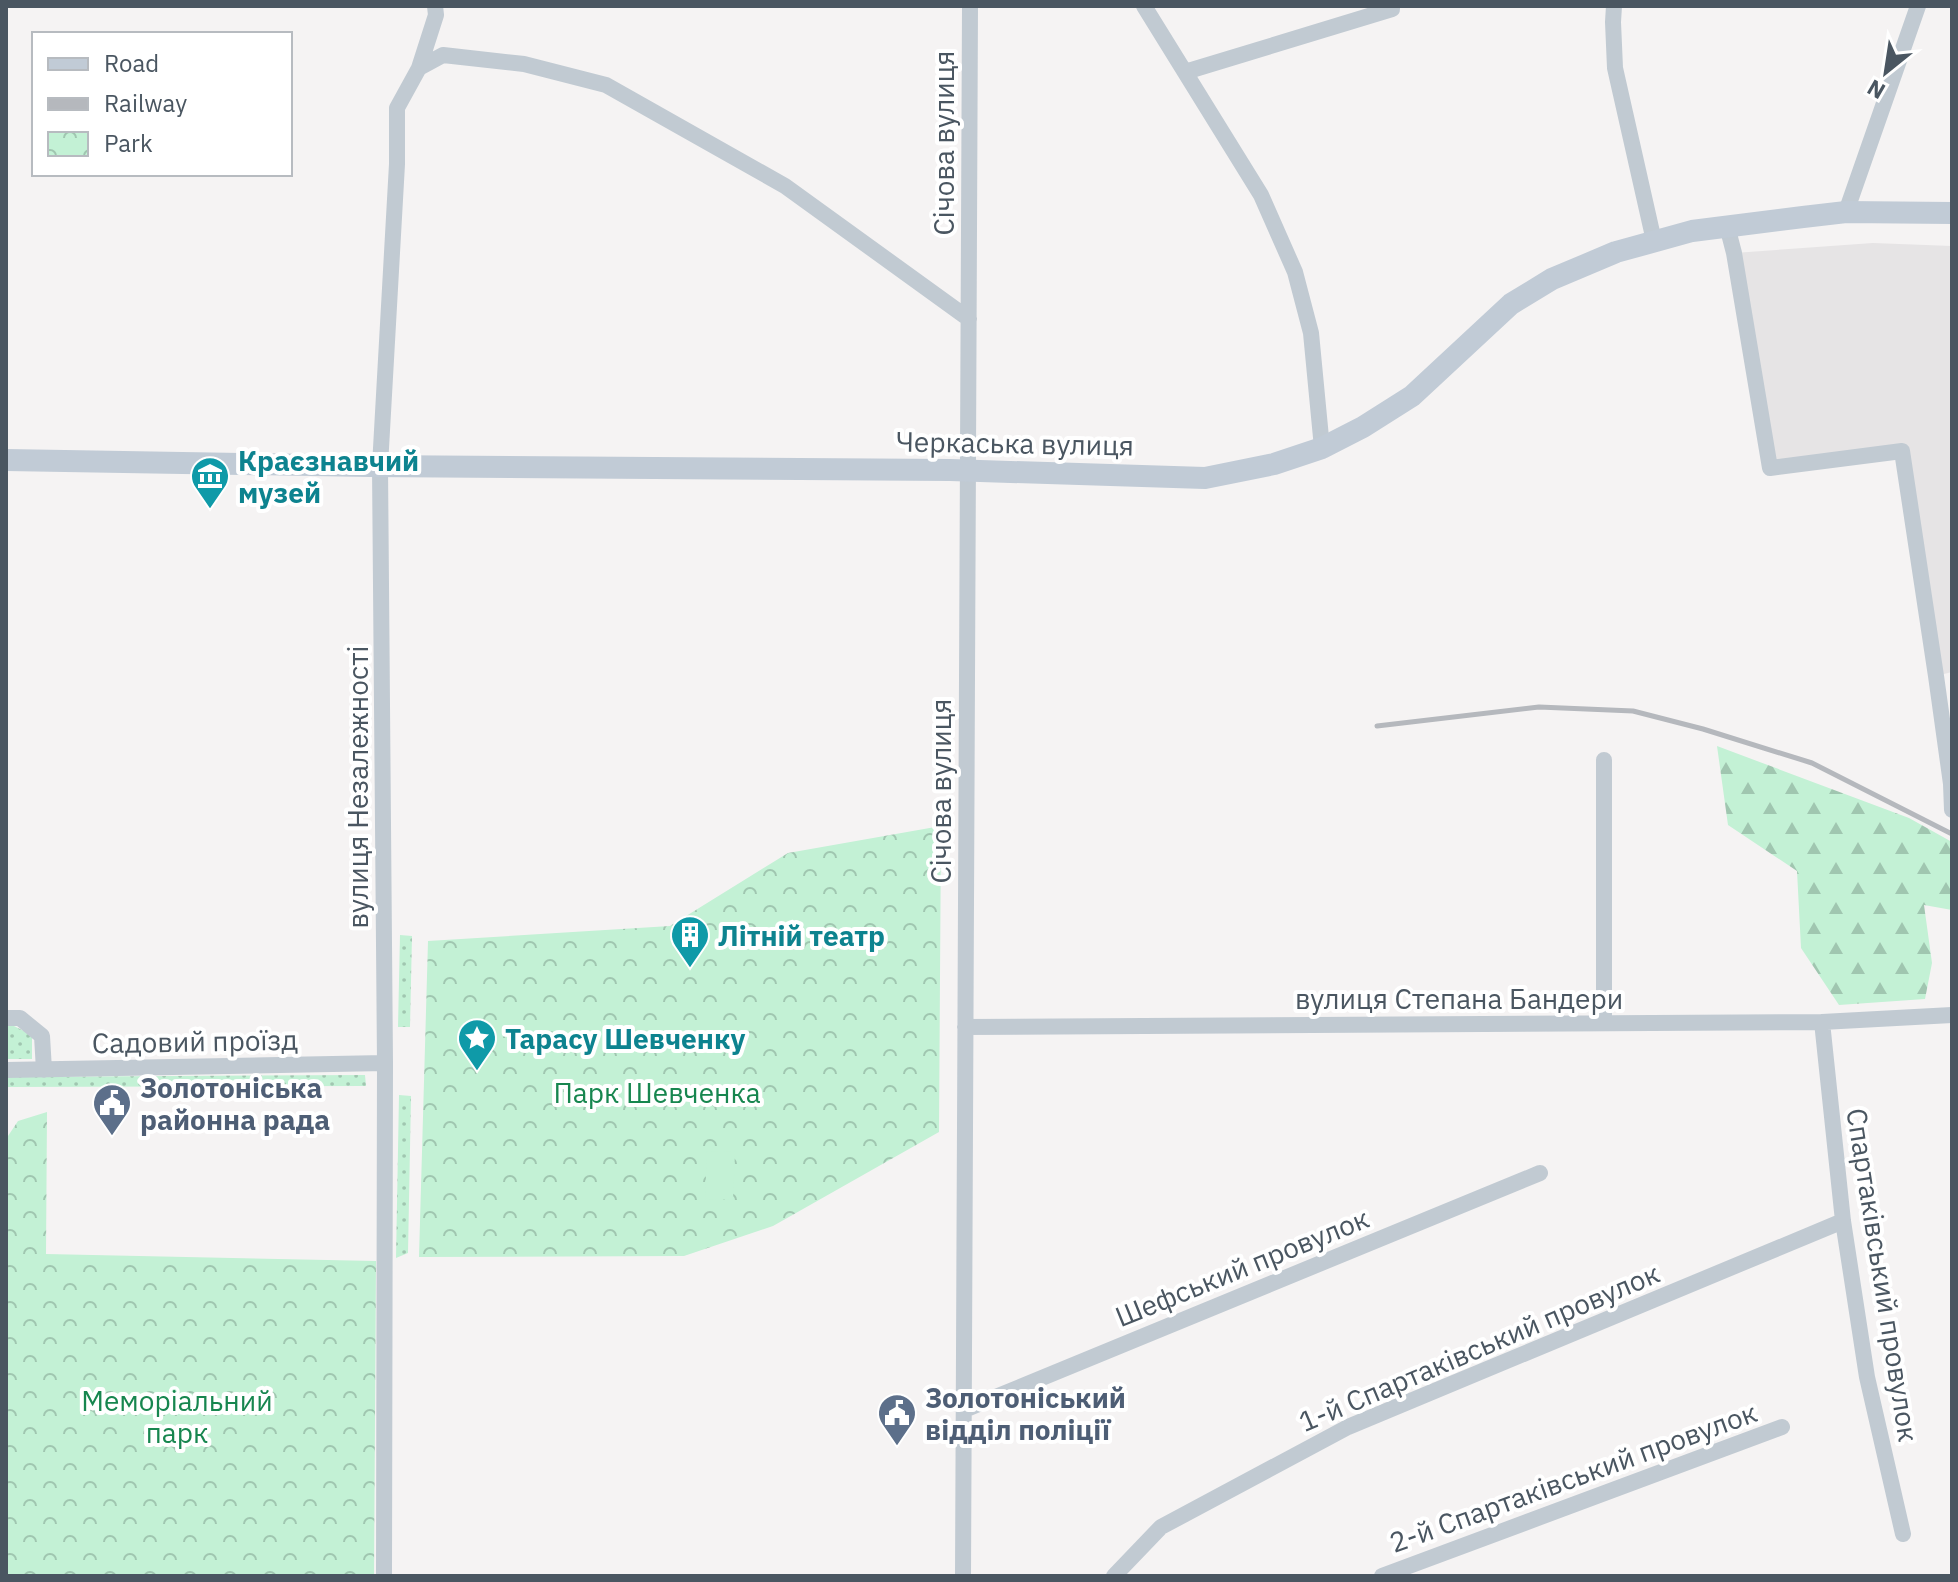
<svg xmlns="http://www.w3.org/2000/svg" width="1958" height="1582" viewBox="0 0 1958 1582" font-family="'IBM Plex Sans',sans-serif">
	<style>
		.education { fill: #e6e4e5 }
		.grass { fill: url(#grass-dots) }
		.forest { fill: url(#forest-firs) }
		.park { fill: url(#park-crowns) }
		.garden { fill: #c3f1d5 }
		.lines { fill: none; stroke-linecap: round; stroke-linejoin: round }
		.street { stroke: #c1cad2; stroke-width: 16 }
		.secondary { stroke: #c1cbd6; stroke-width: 22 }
		.rail { stroke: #b5b8bd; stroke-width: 5 }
		.labels { text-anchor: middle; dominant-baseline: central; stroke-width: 8; stroke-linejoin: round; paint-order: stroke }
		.street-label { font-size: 28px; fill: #4a5661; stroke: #fff }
		.culture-label { font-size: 28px; font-weight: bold; fill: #0d838f; stroke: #fff; text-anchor: start }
		.service-label { font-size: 28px; font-weight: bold; fill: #4e5e75; stroke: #fff; text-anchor: start }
		.park-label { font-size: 28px; fill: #17864f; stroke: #fff }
	</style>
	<defs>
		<pattern id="grass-dots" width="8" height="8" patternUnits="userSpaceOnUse" patternTransform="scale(2)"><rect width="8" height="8" fill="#c3f1d5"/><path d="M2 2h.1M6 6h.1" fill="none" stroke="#a0c6b0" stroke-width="1.8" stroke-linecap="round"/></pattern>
		<pattern id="forest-firs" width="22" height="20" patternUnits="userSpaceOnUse" patternTransform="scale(2)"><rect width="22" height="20" fill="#c3f1d5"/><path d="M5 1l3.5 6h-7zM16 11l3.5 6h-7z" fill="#a0c6b0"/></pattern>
		<pattern id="park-crowns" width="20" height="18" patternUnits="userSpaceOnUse" patternTransform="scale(2)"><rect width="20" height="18" fill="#c3f1d5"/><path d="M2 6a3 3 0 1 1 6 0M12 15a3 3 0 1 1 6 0" fill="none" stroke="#a0c6b0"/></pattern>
	</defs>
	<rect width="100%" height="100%" fill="#f5f3f3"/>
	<path class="education" d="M1873,243L1952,246V672L1936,676L1902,451L1770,468L1734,253Z"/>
	<path class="grass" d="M400,935L412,936L410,1027H398Z
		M6,1026H14L32,1035V1059H6Z
		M365,1075L366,1086L6,1087V1077Z
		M399,1095L411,1096L408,1253L396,1258Z"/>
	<path class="forest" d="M1717,746L1909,818L1952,842V910L1924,905L1932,963L1925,999L1839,1005L1801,948L1797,871L1728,825Z"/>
	<path class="park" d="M941,826L939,1132L773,1226L684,1256L419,1257L428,941L670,926L788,853Z
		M47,1112L46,1254L376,1261L374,1576H6V1139L18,1121Z"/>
	<path class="garden" d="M707,1151L735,1152L733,1200L705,1199Z"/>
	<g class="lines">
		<path class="street" d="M1144,6L1261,195L1295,272L1311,333L1322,448
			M1614,6L1613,22L1615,68L1654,241
			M419,68L443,55L524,64L606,85L785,186L969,319
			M1185,72L1392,9V6
			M1846,212L1918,6
			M1727,226L1734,253L1770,468L1902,451L1936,676L1951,784L1952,810
			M1604,760V1023
			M6,1018H20L42,1036L44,1070
			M1822,1022L1843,1221L1867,1377L1903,1534
			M965,1027L1822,1022L1952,1015
			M6,1070L385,1063
			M964,1410L1540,1173
			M384,1576L385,1063L380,466L397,164V108L419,68L436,15L435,6
			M963,1576L970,6
			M1114,1576L1161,1527L1348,1427L1843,1221
			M1382,1576L1782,1427"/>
		<path class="secondary" d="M6,460L369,466L950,470L1205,478L1274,464L1322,448L1363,427L1412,396L1511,304L1552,279L1616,252L1692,231L1803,217L1846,212L1952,213"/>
		<path class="rail" d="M1377,726L1539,707L1633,711L1703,729L1812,763L1952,834"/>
	</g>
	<defs>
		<g id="museum-pin" transform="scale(2)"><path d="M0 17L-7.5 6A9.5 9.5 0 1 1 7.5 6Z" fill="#0f9aa8" stroke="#fff"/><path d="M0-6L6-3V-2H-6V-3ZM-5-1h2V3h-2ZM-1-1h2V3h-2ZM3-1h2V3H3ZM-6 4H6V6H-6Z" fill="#fff"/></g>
		<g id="building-pin" transform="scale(2)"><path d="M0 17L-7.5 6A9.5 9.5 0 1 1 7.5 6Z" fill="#0f9aa8" stroke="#fff"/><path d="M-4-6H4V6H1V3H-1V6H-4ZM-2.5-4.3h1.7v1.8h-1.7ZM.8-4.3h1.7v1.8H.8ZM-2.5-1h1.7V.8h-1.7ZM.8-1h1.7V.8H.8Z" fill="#fff"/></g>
		<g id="sight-pin" transform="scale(2)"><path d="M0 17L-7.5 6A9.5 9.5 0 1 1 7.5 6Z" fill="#0f9aa8" stroke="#fff"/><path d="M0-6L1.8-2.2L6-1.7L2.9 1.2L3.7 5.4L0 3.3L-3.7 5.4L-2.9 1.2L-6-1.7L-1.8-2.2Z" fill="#fff"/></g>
		<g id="civic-pin" transform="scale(2)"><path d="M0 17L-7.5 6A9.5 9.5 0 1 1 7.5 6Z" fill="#5c6f8a" stroke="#fff"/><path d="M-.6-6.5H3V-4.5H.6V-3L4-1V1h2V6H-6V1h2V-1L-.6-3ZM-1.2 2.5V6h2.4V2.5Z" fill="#fff"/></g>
	</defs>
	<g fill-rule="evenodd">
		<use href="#museum-pin" x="210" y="476"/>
		<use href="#building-pin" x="690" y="935"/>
		<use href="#sight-pin" x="477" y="1038"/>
		<use href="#civic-pin" x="112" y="1103"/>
		<use href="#civic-pin" x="897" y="1413"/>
	</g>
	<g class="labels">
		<g class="street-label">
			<text transform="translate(943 143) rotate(-90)">Січова вулиця</text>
			<text transform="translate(1015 443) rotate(1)">Черкаська вулиця</text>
			<text transform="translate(357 787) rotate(-90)">вулиця Незалежності</text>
			<text transform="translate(940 791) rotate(-90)">Січова вулиця</text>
			<text x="1459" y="998">вулиця Степана Бандери</text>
			<text transform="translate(195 1041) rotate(-1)">Садовий проїзд</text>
			<text transform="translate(1242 1267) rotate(-22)">Шефський провулок</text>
			<text transform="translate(1883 1275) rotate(81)">Спартаківський провулок</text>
			<text transform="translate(1479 1347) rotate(-23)">1-й Спартаківський провулок</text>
			<text transform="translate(1573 1477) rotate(-20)">2-й Спартаківський провулок</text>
		</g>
		<g class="culture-label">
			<text x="238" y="460">Краєзнавчий<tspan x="238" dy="32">музей</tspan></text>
			<text x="718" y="935">Літній театр</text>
			<text x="505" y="1038">Тарасу Шевченку</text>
		</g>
		<g class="service-label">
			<text x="140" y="1087">Золотоніська<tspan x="140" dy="32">районна рада</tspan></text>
			<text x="925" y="1397">Золотоніський<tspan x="925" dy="32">відділ поліції</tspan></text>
		</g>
		<g class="park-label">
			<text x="657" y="1092">Парк Шевченка</text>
			<text x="177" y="1400">Меморіальний<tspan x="177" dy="32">парк</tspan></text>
		</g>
	</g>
	<rect width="1958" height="1582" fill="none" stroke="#4a5661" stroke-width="16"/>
	<rect x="32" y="32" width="260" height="144" fill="#ffffff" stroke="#b7bbc0" stroke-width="2"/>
	<rect x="48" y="58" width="40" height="12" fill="#c1cbd6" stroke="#b7bbc0" stroke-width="2"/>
	<text x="104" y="72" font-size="24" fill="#4a5661">Road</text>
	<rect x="48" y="98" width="40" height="12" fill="#b5b8bd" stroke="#b7bbc0" stroke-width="2"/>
	<text x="104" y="112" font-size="24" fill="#4a5661">Railway</text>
	<rect x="48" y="132" width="40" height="24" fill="url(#park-crowns)" stroke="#b7bbc0" stroke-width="2"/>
	<text x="104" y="152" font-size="24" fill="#4a5661">Park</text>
	<g transform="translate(1886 72) rotate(210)" stroke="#ffffff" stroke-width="6" paint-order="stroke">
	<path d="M0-6L14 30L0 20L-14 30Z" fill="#4a5661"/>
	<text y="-12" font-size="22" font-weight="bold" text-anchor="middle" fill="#4a5661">N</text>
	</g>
</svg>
